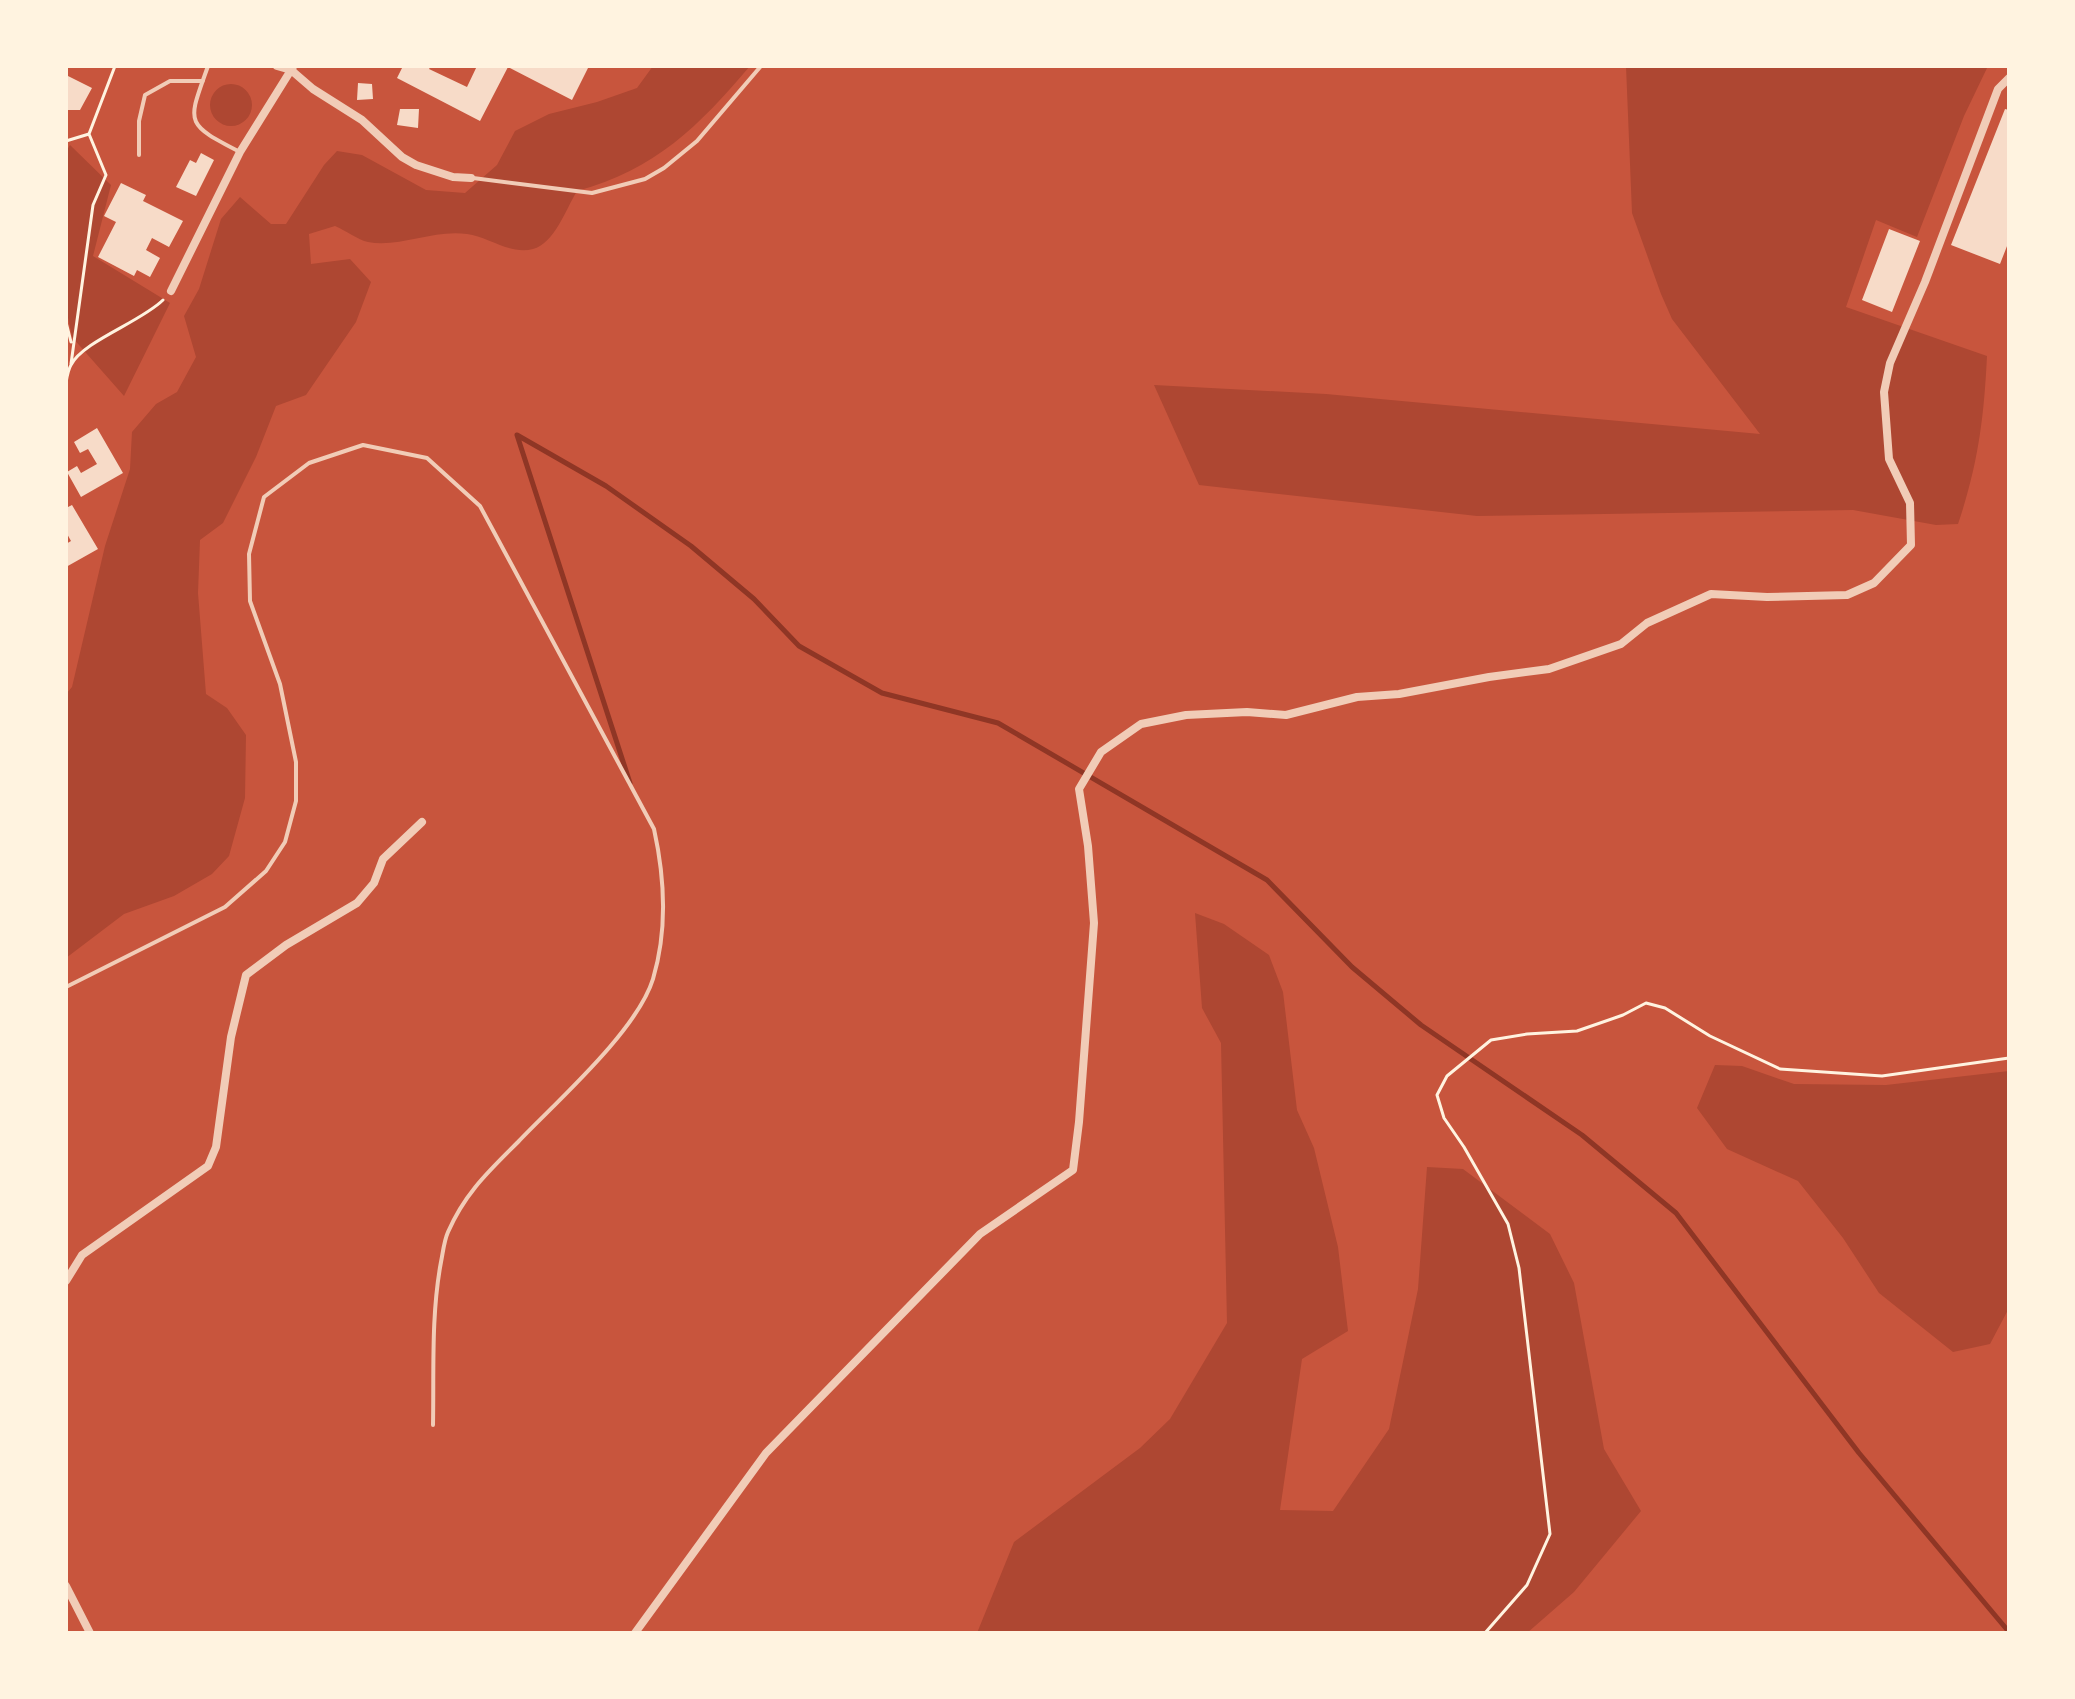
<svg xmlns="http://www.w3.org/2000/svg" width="2075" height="1699" viewBox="0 0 2075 1699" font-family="'Public Sans',sans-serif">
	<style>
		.green { fill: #ae4732 }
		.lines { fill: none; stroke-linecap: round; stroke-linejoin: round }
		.stream { stroke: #8f3625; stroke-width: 5 }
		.building { fill: #f7dbc8 }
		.path { stroke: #fff3e0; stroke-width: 3 }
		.service { stroke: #f1ccb7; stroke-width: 4 }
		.minor { stroke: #f1ccb7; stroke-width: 8 }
		.tertiary { stroke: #f1ccb7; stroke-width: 10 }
	</style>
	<rect width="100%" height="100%" fill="#c8553d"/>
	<path class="green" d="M653,66H750C699,126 655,170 577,191C566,209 554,244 533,249C510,255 489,237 467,234C434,229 399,248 368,242C358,240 345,230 335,226L309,234L311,264L350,259L371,282L356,322L306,395L276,406L256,457L223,523L200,540L198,593L206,694L227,708L246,735L245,798L229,856L212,874L174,896L124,914L66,958V694L72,687L105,546L130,469L132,432L156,404L177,392L196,357L184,316L199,289L221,219L240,197L271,224H286L324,165L337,151L362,155L426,190L465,193L497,165L515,131L549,114L597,102L637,88Z
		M1626,66H1988L1964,116L1917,237L1876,220L1846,307L1987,356C1984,418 1978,465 1958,524L1936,525L1853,510L1477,516L1199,485L1154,385L1326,394L1760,434L1672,319L1661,294L1632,213Z
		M210 105a21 21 0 1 1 42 0a21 21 0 1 1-42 0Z
		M70,145L111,185L93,256L170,303L124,396L72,337L66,308V152Z
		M1195,913L1224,924L1269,955L1283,992L1297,1110L1314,1148L1338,1247L1348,1331L1302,1359L1280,1510L1333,1511L1389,1429L1418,1289L1427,1167L1463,1169L1550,1234L1574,1283L1604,1449L1641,1511L1574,1592L1527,1633H977L1014,1542L1140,1448L1170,1419L1227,1323L1221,1043L1202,1008Z
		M1715,1065L1742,1066L1794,1084L1886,1085L2009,1071V1308L1990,1344L1953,1352L1879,1293L1843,1238L1798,1181L1727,1149L1697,1108Z"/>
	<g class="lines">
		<path class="stream" d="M630,783L517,435L606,486L691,546L754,599L799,646L882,693L998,723L1267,880L1352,967L1421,1025L1582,1135L1676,1213L1859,1453L2009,1632"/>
	</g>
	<path class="building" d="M403,66H431L429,69L467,87L477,66H589L572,100L508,67L480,121L397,78Z
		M66,75L92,88L80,110H66Z
		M358,83L372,84L373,99L357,100Z
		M400,109H419L418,128L397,125Z
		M2005,109L2009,110V241L2000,264L1951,245Z
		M201,153L214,160L196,196L176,187L190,160L196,163Z
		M121,183L146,195L143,201L183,221L169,247L152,238L146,250L160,258L150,277L137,270L134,276L98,257L116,222L104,216Z
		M1889,229L1920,241L1892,312L1862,300Z
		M97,428L123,473L81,497L67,472L77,466L81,473L97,464L88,449L80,453L74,442Z
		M72,505L98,549L66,567V544L71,541L66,532V508Z"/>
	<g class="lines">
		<path class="path" d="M66,141L89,134
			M66,322L71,342
			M71,364L93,205L106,175L89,134L115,66
			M66,383C67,377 68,370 71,365C83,341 141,322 163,300
			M1485,1633L1527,1585L1550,1534L1519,1268L1508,1224L1464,1147L1444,1118L1437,1095L1447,1076L1491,1040L1527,1034L1577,1031L1623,1015L1646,1003L1665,1008L1710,1036L1780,1069L1882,1076L2009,1058"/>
		<path class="service" d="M208,66C188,123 183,123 240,152
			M139,155V121L145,95L170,81H203
			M473,178L592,193L645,179L664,168L697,141L761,66
			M66,987L225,907L266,871L285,842L296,801V762L280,684L250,601L249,554L264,497L309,463L363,445L427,458L480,506L654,829C665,879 668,929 653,979C637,1031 556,1102 518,1142C488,1172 465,1193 448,1232C444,1241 443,1252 441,1262C431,1315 434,1371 433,1425"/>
		<path class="minor" d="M277,66L291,70L313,89L362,120L402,157L416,165L453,177L471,178
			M171,291L240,152L291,70
			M66,1281L82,1255L208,1166L216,1147L231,1037L246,975L286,945L357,903L374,883L383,859L422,822
			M66,1586L90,1633
			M635,1633L766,1453L980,1234L1073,1170L1079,1122L1094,923L1088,846L1079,789L1101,752L1141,724L1186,715L1247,712L1286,715L1357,697L1399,694L1489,677L1549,669L1621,644L1647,623L1711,594L1767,597L1847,595L1874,583L1911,545L1910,503L1889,459L1884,392L1890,363L1925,282L1998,89L2009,78"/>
		<path class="tertiary" d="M291,70L292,66"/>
	</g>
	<rect width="2075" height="1699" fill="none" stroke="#fff3e0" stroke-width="136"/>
</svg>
